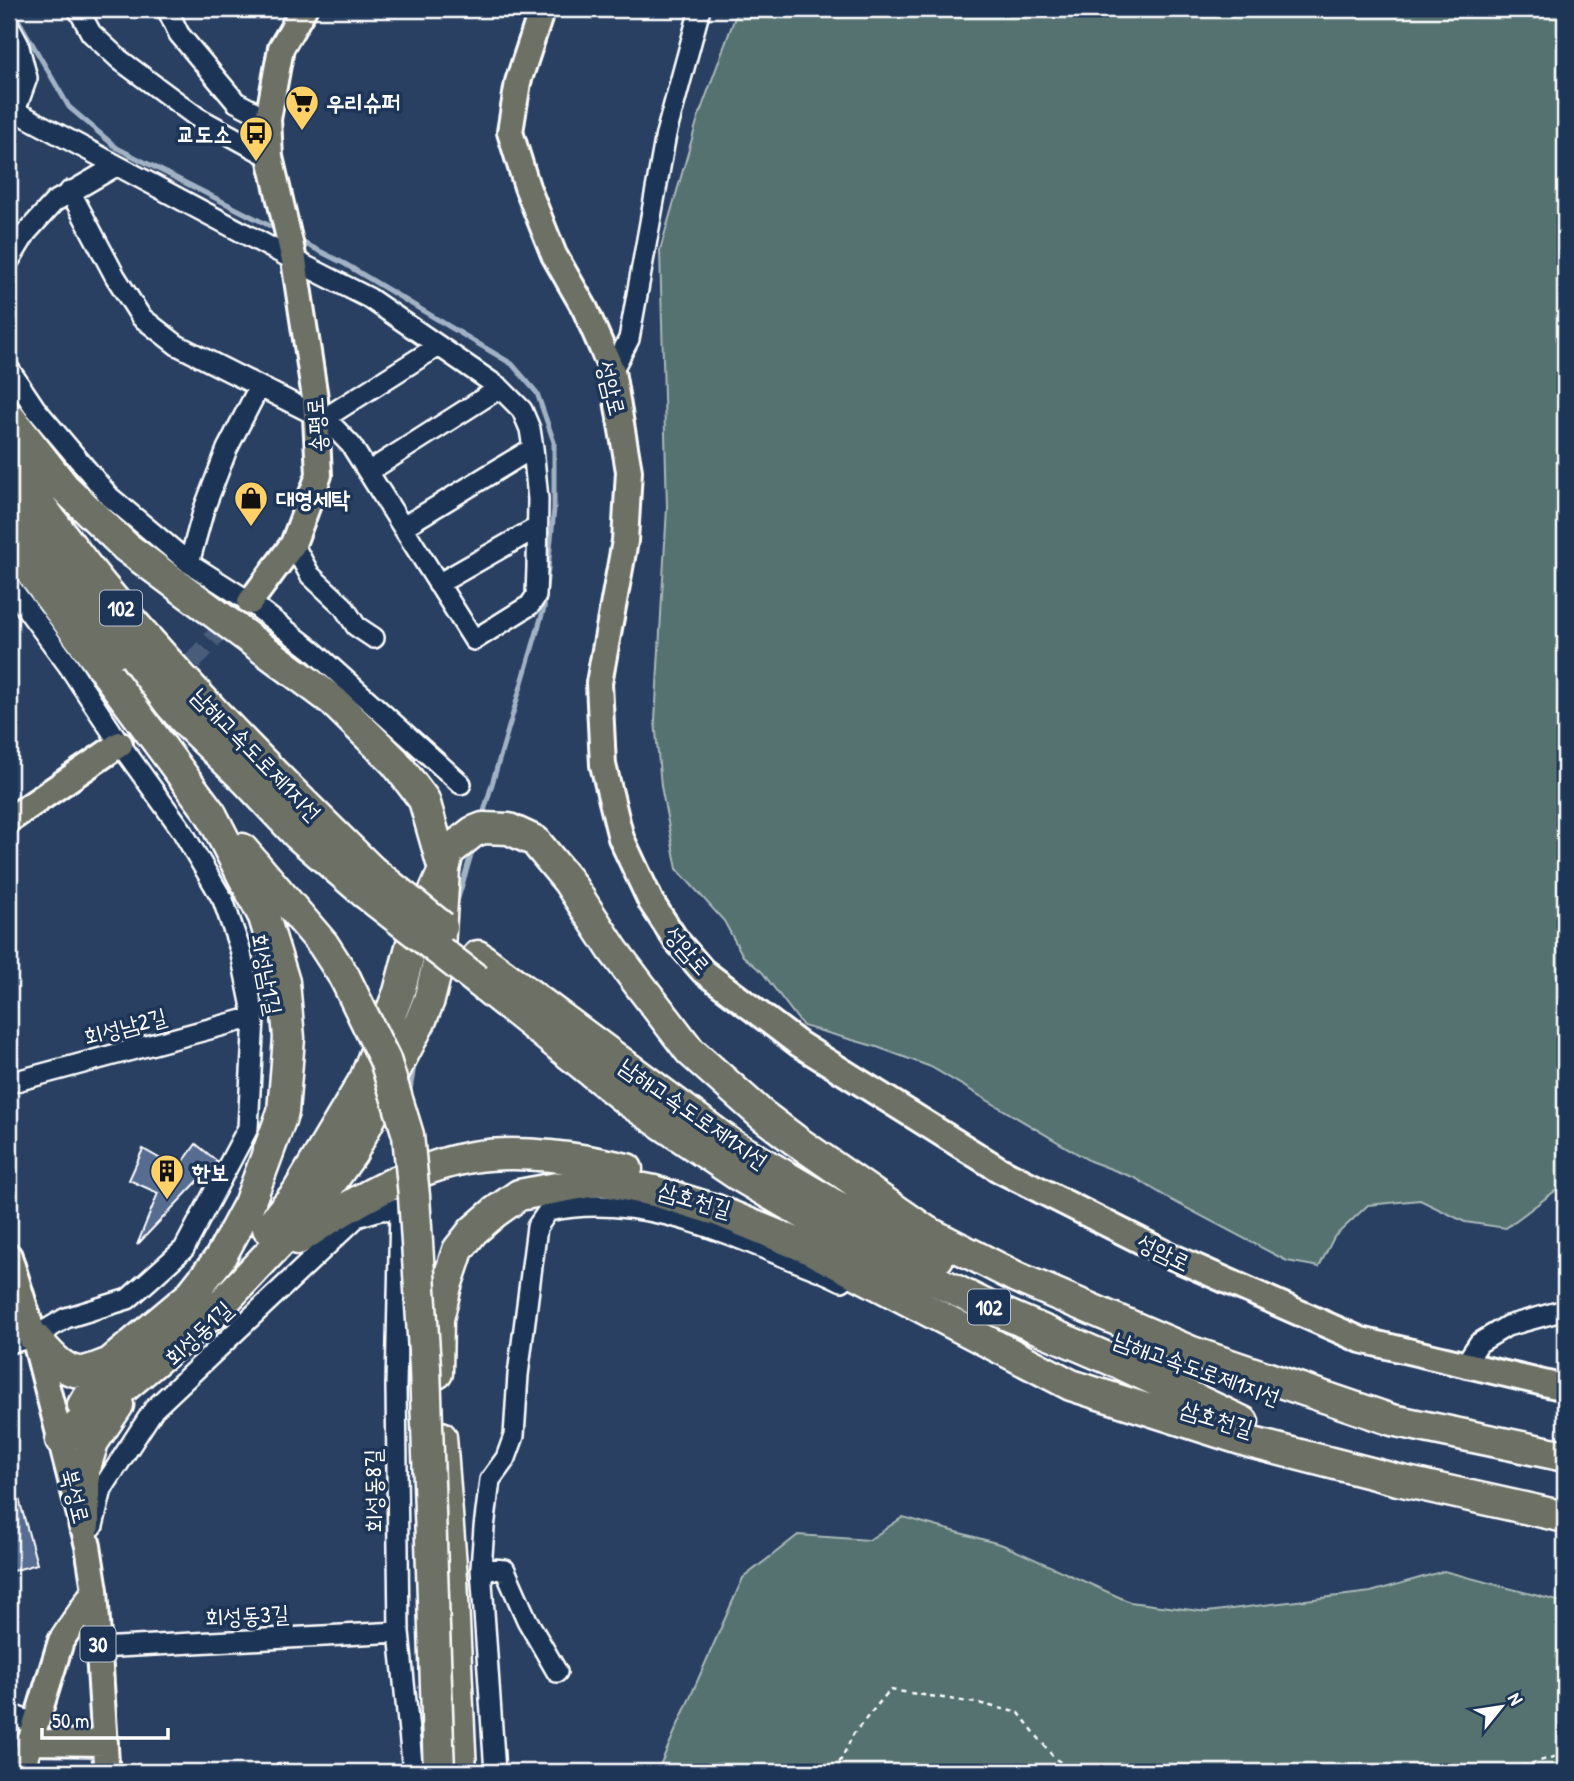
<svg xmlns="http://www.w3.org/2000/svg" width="1574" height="1781" viewBox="0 0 1574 1781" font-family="'Patrick Hand','Poor Story',sans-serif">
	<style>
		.green { fill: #547270; stroke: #aab8b8; stroke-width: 2 }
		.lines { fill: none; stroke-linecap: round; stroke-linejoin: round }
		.stream { stroke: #a2b2c5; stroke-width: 5 }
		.building { fill: #576c90; stroke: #fff; stroke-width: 2 }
		.minor-tunnel { stroke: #495d7a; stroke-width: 19; stroke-dasharray: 19 10; stroke-linecap: butt }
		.minor-casing { stroke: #fff; stroke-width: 24 }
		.major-casing { stroke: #fff; stroke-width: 30 }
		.highway-casing { stroke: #fff; stroke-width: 35 }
		.path { stroke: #fff; stroke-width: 2.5; stroke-dasharray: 5 5; stroke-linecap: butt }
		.minor { stroke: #1d3557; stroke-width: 19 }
		.major { stroke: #6c7065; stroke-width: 24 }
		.highway { stroke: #6c7065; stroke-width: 30 }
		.highway-bridge-casing { stroke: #fff; stroke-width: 35; stroke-linecap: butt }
		.highway-bridge { stroke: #6c7065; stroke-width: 30 }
		.labels { text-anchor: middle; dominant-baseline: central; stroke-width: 7; stroke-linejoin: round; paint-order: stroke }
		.shield { fill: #1d3557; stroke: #bbc2cd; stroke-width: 2 }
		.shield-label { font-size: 21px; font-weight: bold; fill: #fff }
		.poi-label { font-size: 23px; font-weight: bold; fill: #fff; stroke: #1d3557; text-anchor: start }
		.street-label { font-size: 23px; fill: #fff; stroke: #1d3557 }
	</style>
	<rect width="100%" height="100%" fill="#294062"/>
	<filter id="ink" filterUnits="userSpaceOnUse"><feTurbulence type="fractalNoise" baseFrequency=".0143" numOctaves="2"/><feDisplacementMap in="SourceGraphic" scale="14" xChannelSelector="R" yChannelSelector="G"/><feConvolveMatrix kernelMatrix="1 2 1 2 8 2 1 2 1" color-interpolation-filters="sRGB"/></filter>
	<g filter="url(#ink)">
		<path class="green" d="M738,9H1565V1187L1559,1188L1506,1228L1465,1222L1420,1200L1368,1205L1334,1237L1319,1267L1287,1261L1173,1201L1135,1178L1090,1161L931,1067L877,1047L803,1026L762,972L743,956L724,921L677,869L661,786L655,721L667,507L660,250L698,118Z
			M903,1517L1003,1545L1130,1602L1207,1612L1371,1592L1444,1571L1565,1603V1772H657L743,1578L798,1535L869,1540Z"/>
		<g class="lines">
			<path class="stream" d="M12,9L69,107L117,148L278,230
				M296,239L345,264L512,364L537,393L554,442V509L544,608L482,818
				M456,905L473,848
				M409,1097L415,1059"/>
		</g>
		<path class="building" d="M196,1144L217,1161L137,1245L158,1193L129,1180L143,1149L178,1169Z
			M13,1477L37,1564L9,1572V1478Z"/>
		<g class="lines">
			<path class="minor-tunnel" d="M173,684L239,609"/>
			<g class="minor-casing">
				<path id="minor" d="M78,9L91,33L120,60L197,117L270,157
					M167,9L179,34L236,102L268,119
					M9,26L18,43L27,78L15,111
					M9,110L15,111L294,260L369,298L500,388L522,410L530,429L533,448L538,499L537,568L536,596L530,605L474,640L351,445L325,418
					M70,191L115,276L141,317L177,345L316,415L325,418L438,346
					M9,261L26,233L54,202L116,166
					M9,369L35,408L110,497L189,563L250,602L312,650L461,784
					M612,371L629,339L666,134L700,9
					M368,472L500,388
					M403,527L533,448
					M293,544L310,575L343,606L356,626L374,638
					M189,563L204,509L227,449L259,387
					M438,584L536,528
					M9,585L68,665L120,744L181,829L223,900L240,949L254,1017L248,1128L184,1249L128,1299L66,1318L34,1337L9,1343
					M9,1083L254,1017
					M1465,1364L1479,1343L1507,1326L1565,1310
					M93,1526L102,1489L154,1409L357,1217L380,1210L400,1209L396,1386L399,1632L413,1772
					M481,1568L505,1570L527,1620L557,1672
					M98,1648L399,1632
					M9,1714L34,1723
					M495,1772L481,1568L484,1528L490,1480L506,1458L514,1436L518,1375L537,1227L548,1211C629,1193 708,1225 782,1256C802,1264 823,1271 842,1281"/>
			</g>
			<g class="major-casing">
				<path id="major" d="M542,9L518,82L510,132L527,187L554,255L585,309L612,371L629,471L625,541L599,683L603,765L621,838L651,902L676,940L703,971L799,1044L1000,1170L1173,1257L1361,1340L1565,1388
					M250,602L293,544L319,475L315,398L294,260L270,157L268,119L281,48L304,9
					M9,820L120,744
					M9,1256L34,1337L88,1546L95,1590L106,1763
					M29,1742L105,1743
					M21,1772L61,1641L95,1590"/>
			</g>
			<g class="highway-casing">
				<path id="highway" d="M9,417L64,487L126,547L332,700L395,762L424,800L444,870L412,943L399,992L365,1079L297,1193L268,1228
					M9,463C40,504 69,546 102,586C185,687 278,779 372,871
					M9,505L106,634L187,723L247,781L298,835L365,893
					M9,542L108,675
					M242,849L323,944L345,978
					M478,956L731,1144L829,1202L938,1258
					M477,980L628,1101L738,1175L825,1226L991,1308L1119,1363L1243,1422
					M298,1239C350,1204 410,1168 472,1157C519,1149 581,1158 627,1169
					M34,1337C47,1351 62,1373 83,1372C91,1371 102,1366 110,1363
					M437,1373L438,1319L446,1286L458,1250L473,1231L495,1212L519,1195L600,1180L654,1191L716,1210L808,1248L1071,1385L1253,1443L1398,1480L1565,1517
					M83,1405L110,1363L189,1297L220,1258L249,1204L283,1112L289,1038L284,982L264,917L211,814
					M441,1437L452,1578L461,1772
					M61,1440L216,1310L314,1206L352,1153L420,1022L429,1000L438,964L444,870L448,852L473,832L483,828L509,829L535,841L568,881L613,950L690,1051L762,1115L795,1140L926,1231L1016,1277L1192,1352L1392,1420L1565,1456
					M84,1525V1471L93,1442L118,1405"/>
			</g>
			<path class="path" d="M835,1772L854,1733L890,1690L982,1704L1019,1713L1055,1759L1080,1772
				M1502,1772L1557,1756L1565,1758"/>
			<use href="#minor" class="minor"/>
			<use href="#major" class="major"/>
			<use href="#highway" class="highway"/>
			<g class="highway-bridge-casing">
				<path id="highway-bridge" d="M108,675L211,814
					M372,871L442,927
					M365,893L477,980
					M345,978L385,1060L408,1135L414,1196L425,1367L439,1772"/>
			</g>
			<use href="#highway-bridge" class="highway-bridge"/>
		</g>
	</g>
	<defs>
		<g id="supermarket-pin" transform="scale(1.75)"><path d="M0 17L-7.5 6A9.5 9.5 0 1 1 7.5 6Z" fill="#ffd166" stroke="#1d3557"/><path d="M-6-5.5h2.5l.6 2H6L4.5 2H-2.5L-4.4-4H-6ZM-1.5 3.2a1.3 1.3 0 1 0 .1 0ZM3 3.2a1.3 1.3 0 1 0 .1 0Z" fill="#111"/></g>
		<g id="bus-pin" transform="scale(1.75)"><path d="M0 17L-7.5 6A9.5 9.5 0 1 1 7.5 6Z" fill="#ffd166" stroke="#1d3557"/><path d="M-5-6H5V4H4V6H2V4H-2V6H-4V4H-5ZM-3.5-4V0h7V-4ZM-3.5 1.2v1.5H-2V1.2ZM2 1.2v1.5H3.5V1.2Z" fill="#111"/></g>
		<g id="shop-pin" transform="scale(1.75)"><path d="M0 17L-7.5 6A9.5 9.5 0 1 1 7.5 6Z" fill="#ffd166" stroke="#1d3557"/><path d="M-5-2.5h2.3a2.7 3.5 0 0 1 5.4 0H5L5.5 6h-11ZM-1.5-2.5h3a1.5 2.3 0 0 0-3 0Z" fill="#111"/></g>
		<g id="building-pin" transform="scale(1.75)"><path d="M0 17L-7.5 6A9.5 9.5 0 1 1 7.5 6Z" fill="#ffd166" stroke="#1d3557"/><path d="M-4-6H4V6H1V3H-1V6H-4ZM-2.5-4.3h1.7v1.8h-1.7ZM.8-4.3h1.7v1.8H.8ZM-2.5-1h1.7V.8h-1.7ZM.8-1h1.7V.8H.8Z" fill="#111"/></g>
	</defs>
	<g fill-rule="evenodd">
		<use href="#supermarket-pin" x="302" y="102"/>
		<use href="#bus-pin" x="256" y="133"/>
		<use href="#shop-pin" x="251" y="498"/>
		<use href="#building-pin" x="167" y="1171"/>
	</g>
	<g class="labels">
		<g class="shield">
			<rect x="100" y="590.5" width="42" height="35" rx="5"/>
			<rect x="968" y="1289.5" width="42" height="35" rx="5"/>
			<rect x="80.5" y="1626.5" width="35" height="35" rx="5"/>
		</g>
		<g class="shield-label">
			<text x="121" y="608">102</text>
			<text x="989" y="1307">102</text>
			<text x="98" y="1644">30</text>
		</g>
		<g class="poi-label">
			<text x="326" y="102">우리슈퍼</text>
			<text x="232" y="133" text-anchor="end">교도소</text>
			<text x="276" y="498">대영세탁</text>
			<text x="192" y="1171">한보</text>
		</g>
		<g class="street-label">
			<text transform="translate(612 388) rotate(76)">성암로</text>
			<text transform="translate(316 425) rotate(-94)">송평로</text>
			<text transform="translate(257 754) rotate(46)">남해고속도로제1지선</text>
			<text transform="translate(688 950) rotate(49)">성암로</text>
			<text transform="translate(267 974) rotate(79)">회성남1길</text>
			<text transform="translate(125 1026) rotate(-15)">회성남2길</text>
			<text transform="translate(694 1113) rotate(35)">남해고속도로제1지선</text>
			<text transform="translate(695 1199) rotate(16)">삼호천길</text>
			<text transform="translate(1164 1252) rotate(26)">성암로</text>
			<text transform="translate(198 1333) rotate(-43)">회성동1길</text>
			<text transform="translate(1197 1368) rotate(20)">남해고속도로제1지선</text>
			<text transform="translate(1217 1418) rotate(17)">삼호천길</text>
			<text transform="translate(373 1491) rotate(-91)">회성동8길</text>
			<text transform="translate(76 1496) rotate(76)">북성로</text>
			<text transform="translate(247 1615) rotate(-3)">회성동3길</text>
		</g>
	</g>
	<rect width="1574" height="1781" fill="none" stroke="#1d3557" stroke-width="35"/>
	<rect x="18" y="18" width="1539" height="1746" fill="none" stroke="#fff" stroke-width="2.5" filter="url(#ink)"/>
	<g transform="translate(1501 1707) rotate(60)" stroke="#1d3557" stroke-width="5" paint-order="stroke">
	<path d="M0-5L12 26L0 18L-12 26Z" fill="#ffffff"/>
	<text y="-10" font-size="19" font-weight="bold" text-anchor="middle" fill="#ffffff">N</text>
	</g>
	<path d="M42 1728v10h126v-10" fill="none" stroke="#ffffff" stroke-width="3.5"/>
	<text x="52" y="1728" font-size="21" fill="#ffffff" stroke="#1d3557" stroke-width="5" paint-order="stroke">50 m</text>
</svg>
